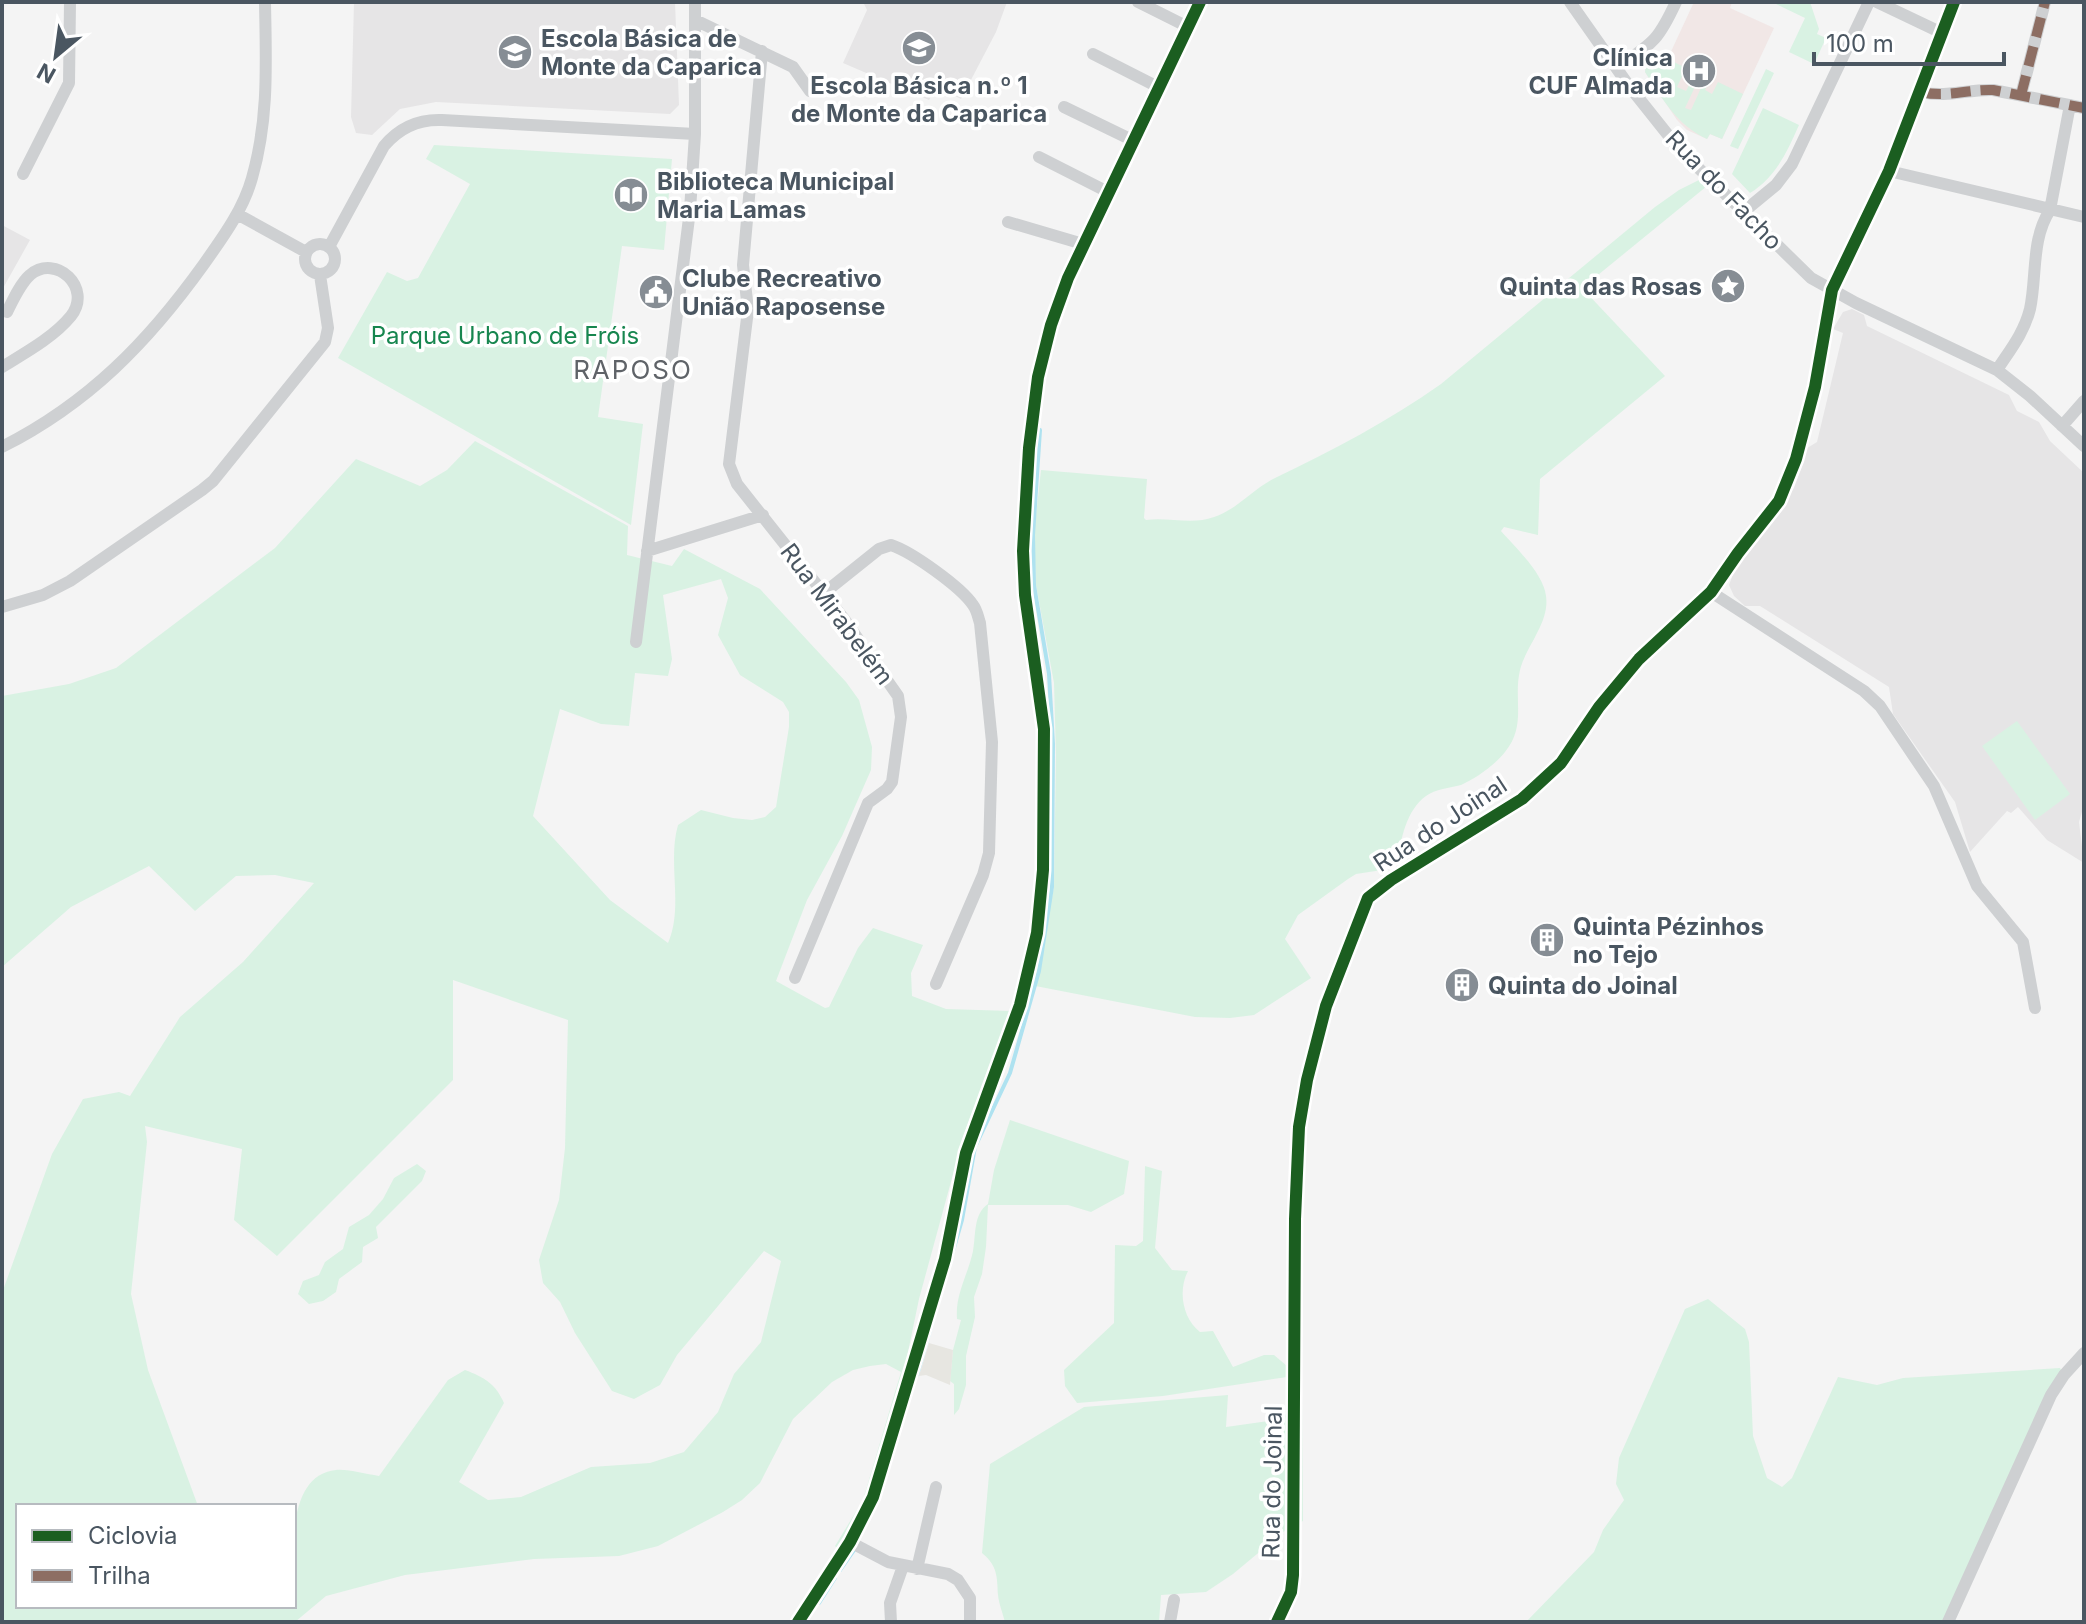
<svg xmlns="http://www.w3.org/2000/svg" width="2086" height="1624" viewBox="0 0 2086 1624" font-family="Inter,sans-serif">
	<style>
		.education { fill: #e6e5e6 }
		.medical { fill: #f1e7e6 }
		.green { fill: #d9f2e3; fill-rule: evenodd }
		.sand { fill: #e7e6e1 }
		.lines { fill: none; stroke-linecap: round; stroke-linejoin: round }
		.stream { stroke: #aee2f0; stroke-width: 4 }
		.minor { stroke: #ced0d2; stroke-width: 12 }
		.quiet { stroke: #8d6e63; stroke-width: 10; stroke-dasharray: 20 10; stroke-linecap: butt }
		.cycleway-casing { stroke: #fff; stroke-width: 17 }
		.cycleway { stroke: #1b5e20; stroke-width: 12 }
		.labels { text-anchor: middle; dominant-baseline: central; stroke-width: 7; stroke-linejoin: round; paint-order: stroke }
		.poi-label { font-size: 24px; font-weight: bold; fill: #4a5661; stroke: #fff; text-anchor: start }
		.street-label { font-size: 24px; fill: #4a5661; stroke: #fff }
		.park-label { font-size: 24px; fill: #17864f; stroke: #fff }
		.neighbourhood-label { font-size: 26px; letter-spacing: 2px; fill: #5f6368; stroke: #fff }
	</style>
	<rect width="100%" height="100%" fill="#f4f4f4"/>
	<path class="education" d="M354,2H675L679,105L670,114L436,102L400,109L372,135L356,133L351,117Z
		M863,2H1007L996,32L961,99L937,87L929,100L843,63L867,10Z
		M2,225L30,240L2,290Z
		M1852,309L1864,315L1867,326L2009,395L2017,411L2039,422L2050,441L2084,473V805L2079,822L2084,863L2047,840L2018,807L2011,813L2007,811L1970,852L1955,802L1893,714L1889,687L1760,606H1745L1734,596L1729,585L1734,572L1794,488L1801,468L1804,450L1817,442L1843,333L1833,329L1843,312Z"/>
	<path class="medical" d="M1694,2H1732L1730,8L1774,28L1722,139L1710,134L1707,139L1687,130L1677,120L1645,72L1648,63L1658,54L1668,58Z"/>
	<path class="green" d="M1772,2H1810L1819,29L1817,34L1826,38L1814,64L1789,52L1805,18Z
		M1658,54L1686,68L1677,87L1686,91L1696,72L1701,74L1685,108L1691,110L1706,77L1711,79L1705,90L1712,94L1718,82L1743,94L1722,139L1710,134L1707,139C1677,125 1663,100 1645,72L1646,65Z
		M1766,69L1774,73L1738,149L1730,146Z
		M1763,108L1799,125C1787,152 1776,177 1750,193L1732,174Z
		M434,145L672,159L664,250L622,246L598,417L643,424L631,525L338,358L387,272L407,281L418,278L470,184L426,159Z
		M1701,179L1707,186L1582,288L1665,376L1540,479L1538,535L1504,527L1501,531C1515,547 1544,574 1546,596C1550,622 1526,646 1520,670C1513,700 1527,725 1505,752C1495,765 1475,779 1461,785C1450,788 1435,789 1426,796C1406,810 1401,840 1397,862L1382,870L1356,874L1348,879L1298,915L1285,939L1311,978L1254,1015L1230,1018L1195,1017L1020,983L1048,916L1054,887L1056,755L1054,683L1036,585L1034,534L1041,470L1147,479L1144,518L1146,520C1168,517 1193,525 1214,517C1238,509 1253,489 1275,478C1333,450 1389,421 1441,384L1655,207L1679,190Z
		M475,441L628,526L627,555L672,566L684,549L760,589L846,682L859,700L872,747L871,770L842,836L807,900L776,981L825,1008L829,1007L858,948L873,928L923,945L911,973L912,996L946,1009L1011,1011L964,1134L919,1299L903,1376L864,1501L838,1549L835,1546L863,1500L901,1372L886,1364L870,1366L853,1370L832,1382L793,1419L760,1483L742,1500L723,1512L658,1546L619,1556L534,1559L405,1575L326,1596L295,1622H2V1293L52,1154L83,1099L119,1092L130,1096L180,1017L243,962L314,883L275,875L236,876L195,911L149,866L71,907L2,967V696L69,684L116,668L275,548L356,459L420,486L447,470ZM721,579L728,598L718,635L740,675L783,702L789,712V727L776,807L765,817L752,820L733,818L701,810L678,825C667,863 684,906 668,943L610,900L533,816L560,709L601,724L629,726L635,673L668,676L672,659L663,595ZM453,980L568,1020L565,1148L559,1200L539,1260L543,1283L560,1302L575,1333L612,1391L634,1399L660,1385L677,1355L764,1251L781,1261L761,1342L734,1374L718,1412L684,1452L650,1463L591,1467L521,1497L488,1500L459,1482L504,1403C496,1384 484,1377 465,1370L448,1380L379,1476C365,1474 349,1469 336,1470C282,1475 294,1569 294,1606H18V1506H198L148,1370L131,1294L147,1142L145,1126L242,1149L234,1220L277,1256L453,1080Z
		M2017,721L2070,794L2035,820L1982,746Z
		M1010,1120L1129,1161L1124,1194L1091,1212L1068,1205H988L986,1247L982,1274L974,1297L975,1317L966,1356V1385L959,1409L954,1415V1384L950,1381L953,1350L961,1320L957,1319C955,1294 968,1275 973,1251C976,1236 973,1214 988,1204L994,1170Z
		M417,1164L426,1171L422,1181L376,1227L378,1238L363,1247L362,1262L339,1279L336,1292L323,1301L309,1304L298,1294L303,1281L319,1275L325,1262L343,1249L349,1227L369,1215L383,1199L394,1178Z
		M1145,1166L1162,1171L1155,1248L1172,1270L1188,1271C1178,1290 1182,1318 1200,1332L1213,1331L1233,1367L1264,1355H1274L1287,1366V1377L1163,1396L1077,1403L1065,1386L1064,1370L1114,1323L1115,1245L1136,1246L1143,1241Z
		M1708,1299L1745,1329L1749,1342L1753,1436L1767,1478L1782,1487L1792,1478L1838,1377L1877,1385L1903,1378L2060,1368L2064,1375L1948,1622H1526L1594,1552L1603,1530L1624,1500L1616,1484L1619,1458L1685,1309Z
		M1302,1393L1303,1521L1287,1529L1233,1574L1206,1592L1161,1595L1159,1622H1005C1003,1614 999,1604 998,1595C997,1577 998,1566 982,1553L990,1464L1084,1407L1228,1395L1226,1427L1282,1419Z"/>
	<path class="sand" d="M929,1343L953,1350L950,1385L926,1375L919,1376Z"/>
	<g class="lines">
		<path class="stream" d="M951,1258L962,1220L975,1147L1010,1073L1039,971L1052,887L1053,744L1049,674L1034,585L1033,535L1040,430
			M917,1375L944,1282
			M840,1570L854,1550
			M819,1603L835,1578"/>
		<path class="minor" d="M1138,2L1188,27
			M1570,2L1629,86L1680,150L1811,278L1856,303L1997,370L2030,396L2084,446
			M1877,2L1942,33
			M695,20L793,67L810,91
			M762,51L743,265L748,310L729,464L737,484L844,619L898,696L901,717L892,782L887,789L868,803L795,978
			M1093,54L1158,87
			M1618,67C1653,43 1658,41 1676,2
			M1921,92C1948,98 1967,89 1993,90L2084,108
			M2021,95L2045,2
			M1064,107L1132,140
			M1039,157L1108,192
			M1889,171L2084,217
			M23,174L69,83L70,2
			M1742,213L1776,185L1792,164L1869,2
			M237,214L306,252
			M1008,222L1083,244
			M305 259a15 15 0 1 1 30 0a15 15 0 1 1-30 0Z
			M329,247L384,146C399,128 418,119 442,120L695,134
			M2,367C25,353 54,337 71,316C93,288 56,253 30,275C20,284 13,300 7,312
			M1997,370C2010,350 2024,333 2030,309C2037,276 2031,239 2050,210L2070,105
			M2062,426L2084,401
			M2,447C89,403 148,342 204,264C223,237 243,210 252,178C269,119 266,63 265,2
			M647,551L763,515
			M1711,592L1864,691L1880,706L1934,786L1977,886L2023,942L2035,1008
			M824,593L879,549L891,545C912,552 961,587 973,605C977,610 978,617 980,623L992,742L989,853L983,875L936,984
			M2,607L43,595L70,581L202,490L213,481L325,342L328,328L320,275
			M636,642L690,210L695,134V2
			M850,1542L888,1562L948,1574L958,1580L970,1598V1622
			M917,1569L936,1487
			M798,1622L850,1542L873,1497L945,1259L966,1153L1020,1005L1037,933L1043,870L1044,729L1025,595L1023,551L1029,448L1038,377L1051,325L1068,278L1200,2
			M891,1622L890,1603L903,1566
			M1170,1622L1174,1600
			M1277,1622L1291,1592L1293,1575L1295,1219L1299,1127L1307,1080L1326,1006L1368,898L1391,880L1522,799L1561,763L1599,707L1639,659L1711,592L1738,553L1779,501L1796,459L1815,387L1832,290L1889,171L1954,2
			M1948,1622L2051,1395L2064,1375L2084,1353"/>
		<path class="quiet" d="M1921,92C1948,98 1967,89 1993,90L2084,108
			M2021,95L2045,2"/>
		<g class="cycleway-casing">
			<path id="cycleway" d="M798,1622L850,1542L873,1497L945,1259L966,1153L1020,1005L1037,933L1043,870L1044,729L1025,595L1023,551L1029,448L1038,377L1051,325L1068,278L1200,2
				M1277,1622L1291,1592L1293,1575L1295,1219L1299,1127L1307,1080L1326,1006L1368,898L1391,880L1522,799L1561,763L1599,707L1639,659L1711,592L1738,553L1779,501L1796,459L1815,387L1832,290L1889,171L1954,2"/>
		</g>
		<use href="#cycleway" class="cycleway"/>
	</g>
	<defs>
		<g id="school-disc" transform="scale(1.8)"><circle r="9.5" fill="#868d94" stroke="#fff"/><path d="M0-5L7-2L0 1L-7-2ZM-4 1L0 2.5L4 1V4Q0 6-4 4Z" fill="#fff"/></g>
		<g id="hospital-disc" transform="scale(1.8)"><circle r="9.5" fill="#868d94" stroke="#fff"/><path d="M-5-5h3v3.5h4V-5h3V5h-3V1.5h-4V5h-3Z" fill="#fff"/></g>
		<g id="library-disc" transform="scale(1.8)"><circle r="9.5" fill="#868d94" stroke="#fff"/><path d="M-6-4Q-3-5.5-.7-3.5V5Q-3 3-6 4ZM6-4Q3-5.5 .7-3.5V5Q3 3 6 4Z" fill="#fff"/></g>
		<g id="sight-disc" transform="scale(1.8)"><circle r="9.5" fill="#868d94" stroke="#fff"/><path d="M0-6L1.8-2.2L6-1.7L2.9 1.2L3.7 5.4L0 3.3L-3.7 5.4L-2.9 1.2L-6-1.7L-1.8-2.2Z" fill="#fff"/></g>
		<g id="civic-disc" transform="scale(1.8)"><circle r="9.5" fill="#868d94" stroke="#fff"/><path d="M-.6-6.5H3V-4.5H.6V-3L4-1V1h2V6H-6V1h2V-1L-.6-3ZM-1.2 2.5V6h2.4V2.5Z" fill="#fff"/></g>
		<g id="building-disc" transform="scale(1.8)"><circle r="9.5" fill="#868d94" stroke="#fff"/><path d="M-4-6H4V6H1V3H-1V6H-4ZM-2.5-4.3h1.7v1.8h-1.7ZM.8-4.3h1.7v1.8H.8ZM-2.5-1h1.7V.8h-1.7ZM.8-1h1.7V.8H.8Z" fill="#fff"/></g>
	</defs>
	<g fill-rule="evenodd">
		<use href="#school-disc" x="919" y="48"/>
		<use href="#school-disc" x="515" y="52"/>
		<use href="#hospital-disc" x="1699" y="71"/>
		<use href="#library-disc" x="631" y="195"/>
		<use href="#sight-disc" x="1728" y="286"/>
		<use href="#civic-disc" x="656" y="292"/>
		<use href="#building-disc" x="1547" y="940"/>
		<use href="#building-disc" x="1462" y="985"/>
	</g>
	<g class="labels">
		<g class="poi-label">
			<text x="541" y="38">Escola Básica de<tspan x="541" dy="28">Monte da Caparica</tspan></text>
			<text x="1673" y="57" text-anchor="end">Clínica<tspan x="1673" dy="28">CUF Almada</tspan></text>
			<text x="919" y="85" text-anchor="middle">Escola Básica n.º 1<tspan x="919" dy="28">de Monte da Caparica</tspan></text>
			<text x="657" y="181">Biblioteca Municipal<tspan x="657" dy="28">Maria Lamas</tspan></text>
			<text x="682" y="278">Clube Recreativo<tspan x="682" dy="28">União Raposense</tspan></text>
			<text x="1702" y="286" text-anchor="end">Quinta das Rosas</text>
			<text x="1573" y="926">Quinta Pézinhos<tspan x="1573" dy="28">no Tejo</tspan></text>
			<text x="1488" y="985">Quinta do Joinal</text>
		</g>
		<g class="street-label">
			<text transform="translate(1724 190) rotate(46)">Rua do Facho</text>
			<text transform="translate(837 614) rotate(53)">Rua Mirabelém</text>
			<text transform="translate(1440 824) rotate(-33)">Rua do Joinal</text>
			<text transform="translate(1272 1482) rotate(-89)">Rua do Joinal</text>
		</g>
		<g class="park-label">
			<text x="505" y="335">Parque Urbano de Fróis</text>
		</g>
		<g class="neighbourhood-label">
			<text x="633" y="369">RAPOSO</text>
		</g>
	</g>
	<rect width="2086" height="1624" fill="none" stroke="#4a5661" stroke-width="8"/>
	<rect x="16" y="1504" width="280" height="104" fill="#ffffff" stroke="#b7bbc0" stroke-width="2"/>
	<rect x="32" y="1530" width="40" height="12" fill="#1b5e20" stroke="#b7bbc0" stroke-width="2"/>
	<text x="88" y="1544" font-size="24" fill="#4a5661">Ciclovia</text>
	<rect x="32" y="1570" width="40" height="12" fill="#8d6e63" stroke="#b7bbc0" stroke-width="2"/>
	<text x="88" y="1584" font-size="24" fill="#4a5661">Trilha</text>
	<g transform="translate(56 56) rotate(209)" stroke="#ffffff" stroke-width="6" paint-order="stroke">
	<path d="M0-6L14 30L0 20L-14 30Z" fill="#4a5661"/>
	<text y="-12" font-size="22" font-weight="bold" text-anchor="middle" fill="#4a5661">N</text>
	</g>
	<path d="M1814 52v12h190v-12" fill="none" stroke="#4a5661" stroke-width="4"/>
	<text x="1826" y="52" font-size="24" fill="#4a5661" stroke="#ffffff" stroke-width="6" paint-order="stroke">100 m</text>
</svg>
